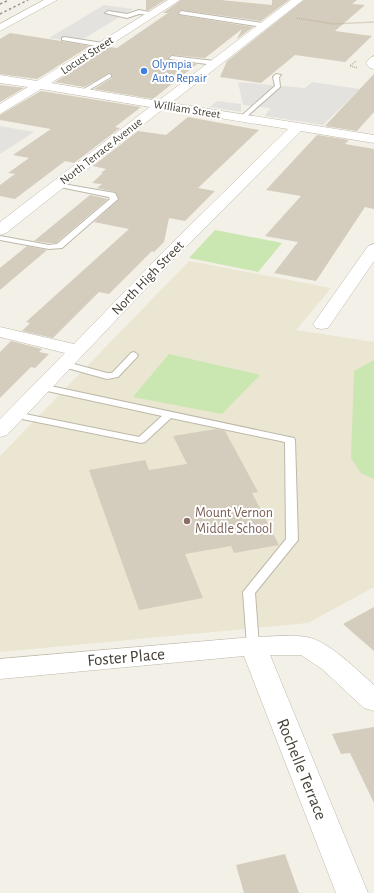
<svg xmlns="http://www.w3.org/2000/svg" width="374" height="893" viewBox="0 0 374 893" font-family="'Alegreya Sans',sans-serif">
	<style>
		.education { fill: #ebe6d1 }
		.green { fill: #cae6b1 }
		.parking { fill: #e4e2df }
		.building { fill: #d4ccbc }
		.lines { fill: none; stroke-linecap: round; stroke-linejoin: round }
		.lane-casing { stroke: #beb8aa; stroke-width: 2 }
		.street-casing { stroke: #beb8aa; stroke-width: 1 }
		.path { stroke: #bfb59b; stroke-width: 1.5; stroke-dasharray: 1 1; stroke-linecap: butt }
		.lane { fill: #fff; fill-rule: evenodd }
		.street { fill: #fff; fill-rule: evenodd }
		.rail { stroke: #969696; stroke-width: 1.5; stroke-dasharray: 2.5 2.5; stroke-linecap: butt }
		.shop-dot { fill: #3f7fe0; stroke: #fff; stroke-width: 1.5 }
		.education-dot { fill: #8d6e63; stroke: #fff; stroke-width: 1.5 }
		.labels { text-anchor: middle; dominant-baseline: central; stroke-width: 4; stroke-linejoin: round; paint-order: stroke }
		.far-street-label { font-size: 12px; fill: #454036; stroke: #fff }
		.far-shop-label { font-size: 12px; fill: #366cbe; stroke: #fff; text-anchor: start }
		.street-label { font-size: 14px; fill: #454036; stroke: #fff }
		.education-label { font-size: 14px; fill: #785e54; stroke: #fff; text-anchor: start }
		.near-street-label { font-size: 17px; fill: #454036; stroke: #fff }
	</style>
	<rect width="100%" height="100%" fill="#f3f0e7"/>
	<path class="education" d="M189,261L331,288L296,330L374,342V587L308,623L0,652V456Z"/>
	<path class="green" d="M215,230L282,243L258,272L189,258Z
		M169,354L260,375L222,414L133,397Z
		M374,360V479L361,473L351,458L354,371Z"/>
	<path class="parking" d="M104,5L133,9L78,42L49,38Z
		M238,82L305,88L312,82L360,89L323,125L265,116L270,108L243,105Z
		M217,101L241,104V112L210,107Z
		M0,126L34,132L0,154Z"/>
	<path class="building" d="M146,0H165L149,10H146Z
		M181,0H221L272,5V0H289L261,21L180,10L178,14L179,15L253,27L237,39L242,29L205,58L172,55L168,57L170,60L197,64L153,99L94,89L112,78V75L110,73L84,87L55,82L109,47L117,48L168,13H163Z
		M304,0H357L352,4L365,5L335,31L372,36L345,62L295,55L261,83L220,77L227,61Z
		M10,33L61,41L90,46L37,79L0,74V39Z
		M374,74V112L357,131L325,126Z
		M0,85L24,88L0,102Z
		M41,91L141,107L115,127L120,128L74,163L65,161L15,199L0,196V185L15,174L8,173L29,158L13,155L51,129L0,120V115Z
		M188,117L259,130L198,188L215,191L185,221L169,218L164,242L154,252L152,251L109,294L99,292L53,338L22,331L30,323L26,322L129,229L94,222L119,199L115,192L97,188L102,184L92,183L103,173H101L106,169L93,166L138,131L166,135Z
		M317,135L349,140L345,144L374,149V209L365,207L316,281L274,273L298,242L265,236L301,196L266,190Z
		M90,195L108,199L56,243H49L34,241Z
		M27,246L47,250L0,290V268Z
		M11,341L42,349L39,352L49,354L35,368L31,367L0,398V352Z
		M216,429L225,431L258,492L252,493L279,545L234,553L231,546L185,554L203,598L139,610L89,470L145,460L149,470L187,464L173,436Z
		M374,607V651L343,624Z
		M374,727V803L350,753L341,754L332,734Z
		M285,854L299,893H244L236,865Z"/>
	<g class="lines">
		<g class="lane-casing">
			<path id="lane" d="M139,10L155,13L152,15L139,14L127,18L105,13L108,11L127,14Z
				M181,11L263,23L266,25L263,27L179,14Z
				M64,37L103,43L106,45L103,47L62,40V38Z
				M172,56L214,61L217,63L214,65L170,59L169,58Z
				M109,74L111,75V77L84,93L79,92Z
				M276,74L281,75L279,77L280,87L244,119H240V117L275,86L273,77Z
				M57,183L115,193L118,199L62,248L49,249L0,240V236L49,245L57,244L110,199L109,197L55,186L54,185Z
				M134,352L138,355L137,357L118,377L107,379L60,366L58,364L63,361L107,373H112L131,353Z
				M41,384L294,438L295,440L298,540L255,593L259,646L257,649L253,650L249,649L247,646L243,592L286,539L285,442L171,418L145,442L141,443L12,417L10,415L12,413L15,412L139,437L162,416L38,389L36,387Z"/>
		</g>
		<g class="street-casing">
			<path id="street" d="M44,0H57L0,31V24Z
				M168,0H180L51,83L158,101L291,0H303L171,103L374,135V143L301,131L172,261L7,435L0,437V419L65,353L0,337V327L74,344L160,255L288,129L163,109L6,233L0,235V222L150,107L41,89L0,114V104L28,87L0,83V75L37,81Z
				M374,56V69L370,68L366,63L370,58Z
				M374,244V261L328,328L322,329L316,328L313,324L316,320L368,246Z
				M253,637C270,637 289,634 306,637C328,640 358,671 374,685V711L364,708L322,669L301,655H270L368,893H336L244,656L0,679V659Z"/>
		</g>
		<path class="path" d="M297,18L334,24L374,22
			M356,61L350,66L358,68"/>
		<use href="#lane" class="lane"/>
		<use href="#street" class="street"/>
		<path class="rail" d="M0,4L9,0
			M0,14L28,0"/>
	</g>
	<circle class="shop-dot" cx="144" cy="71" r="4"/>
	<circle class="education-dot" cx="187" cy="521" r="4"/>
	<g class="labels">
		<g class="far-street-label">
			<text transform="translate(87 55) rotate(-33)">Locust Street</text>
			<text transform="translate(187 109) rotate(9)">William Street</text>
			<text transform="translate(101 151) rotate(-38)">North Terrace Avenue</text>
		</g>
		<g class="far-shop-label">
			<text x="152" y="64">Olympia<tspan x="152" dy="14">Auto Repair</tspan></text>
		</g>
		<g class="street-label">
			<text transform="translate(148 278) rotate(-46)">North High Street</text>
		</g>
		<g class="education-label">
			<text x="195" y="513">Mount Vernon<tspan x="195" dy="16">Middle School</tspan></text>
		</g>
		<g class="near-street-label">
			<text transform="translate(126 657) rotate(-5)">Foster Place</text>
			<text transform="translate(302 769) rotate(68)">Rochelle Terrace</text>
		</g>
	</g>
</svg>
